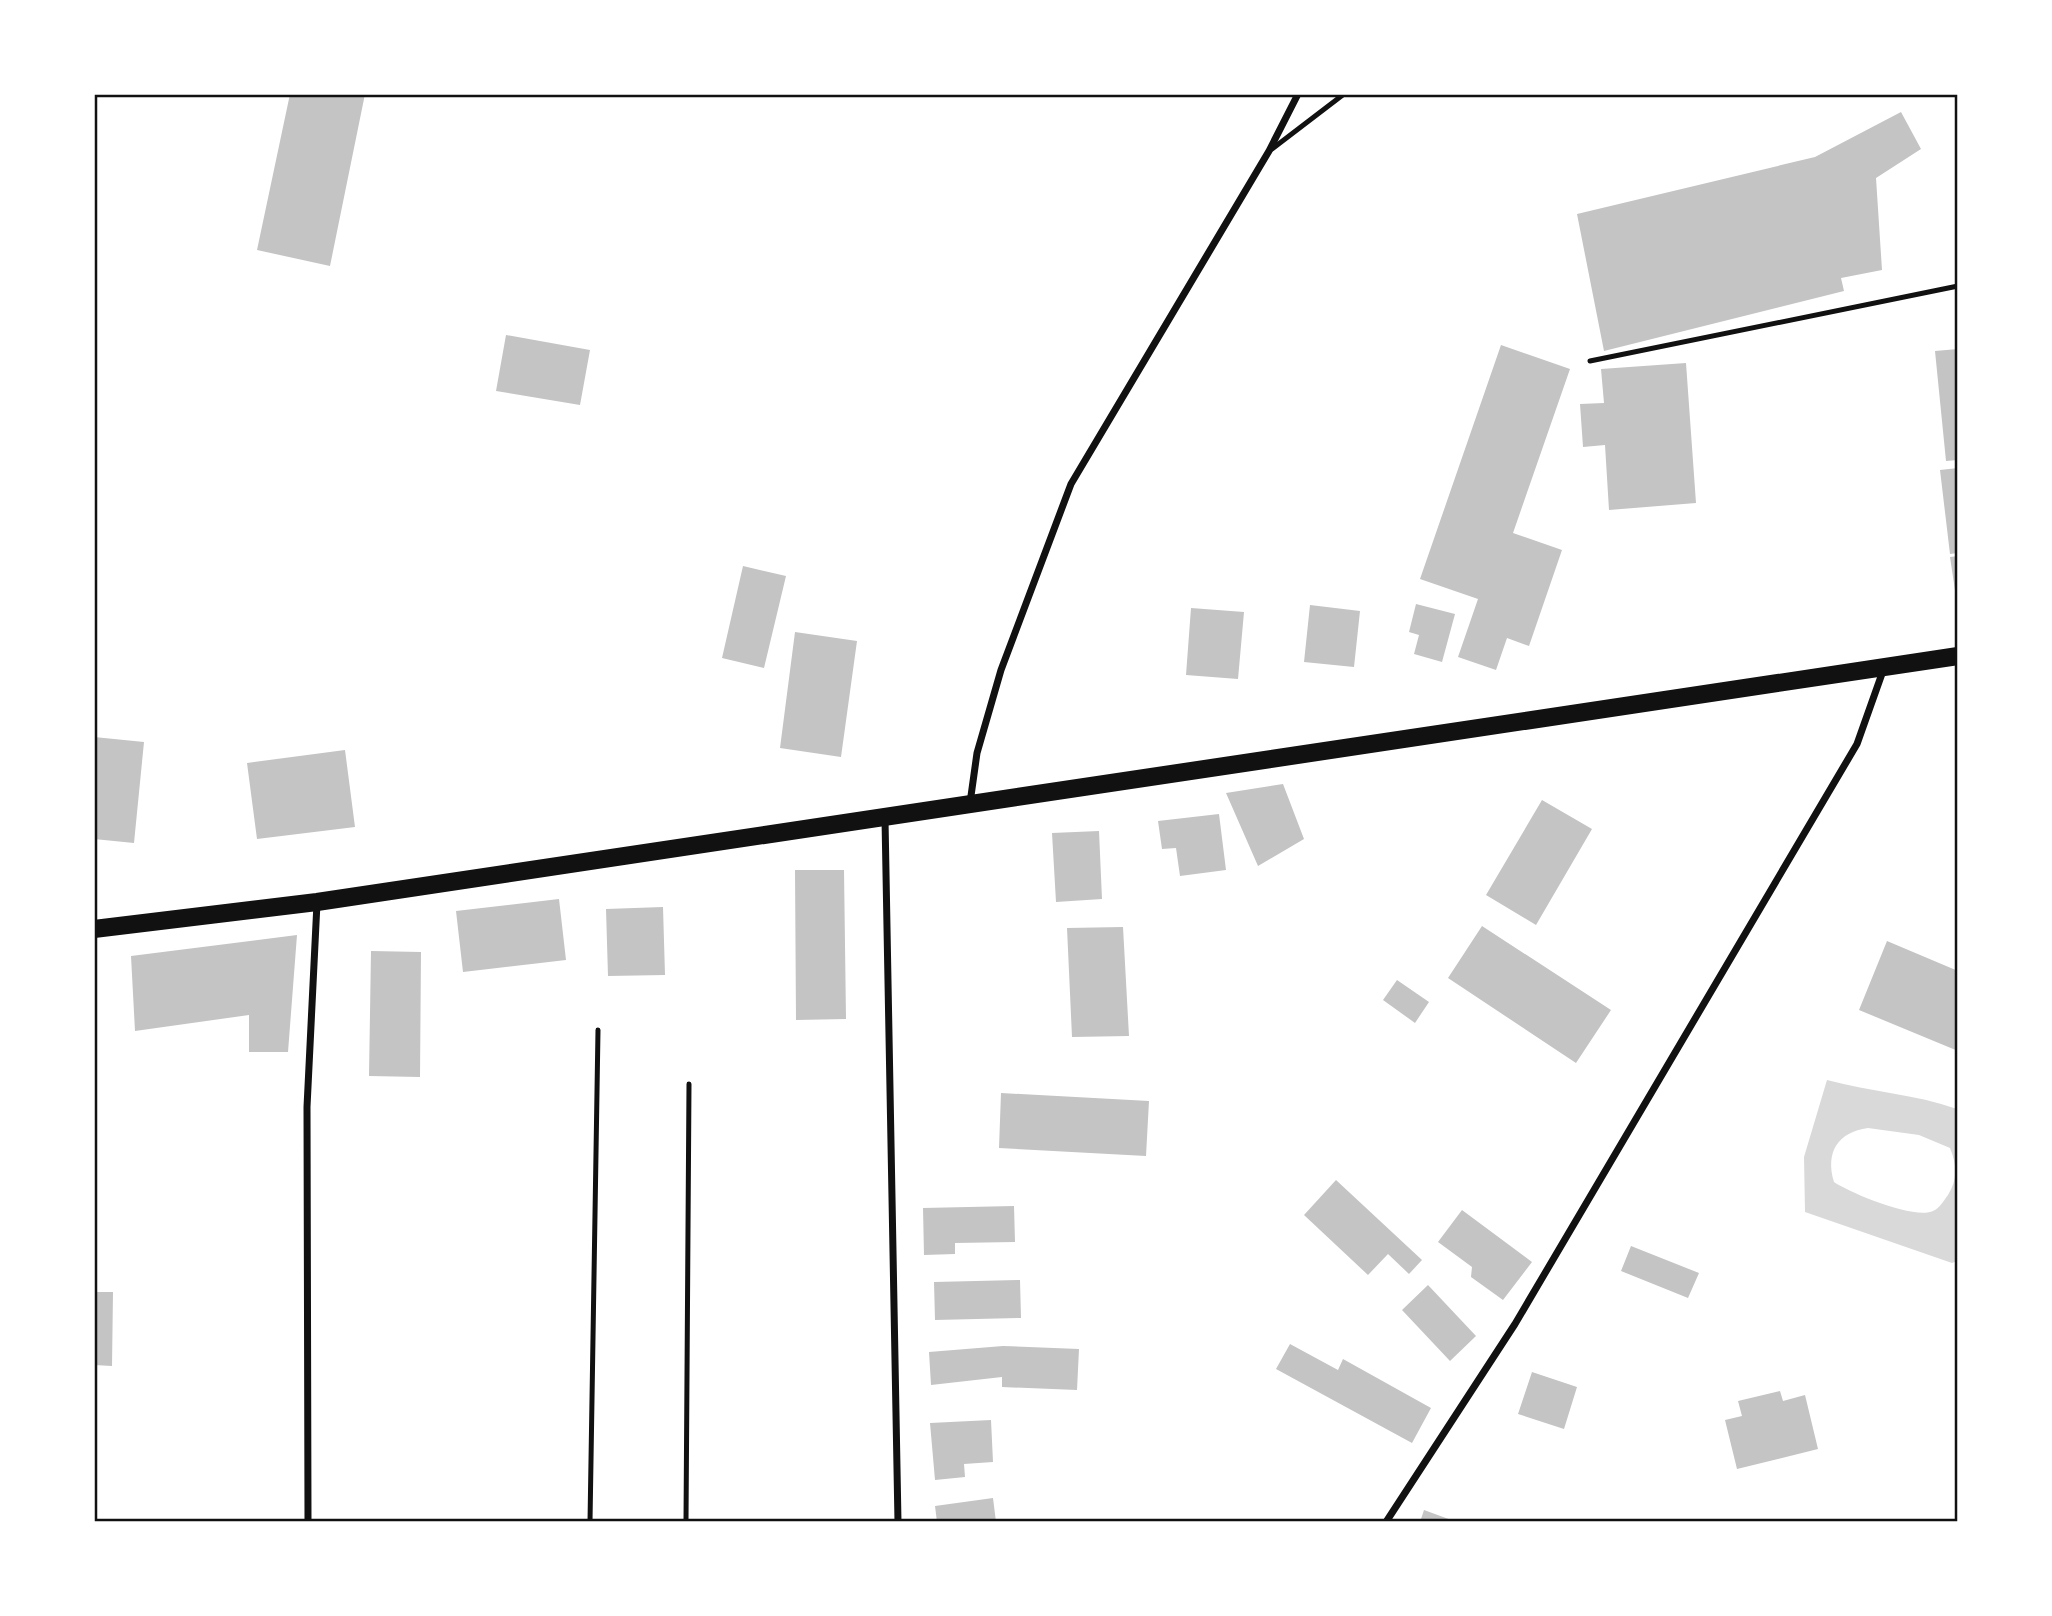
<svg xmlns="http://www.w3.org/2000/svg" width="2052" height="1616" viewBox="0 0 2052 1616" font-family="'Archivo Narrow',sans-serif">
	<style>
		.water { fill: #d9d9d9; fill-rule: evenodd }
		.building { fill: #c4c4c4 }
		.lines { fill: none; stroke-linecap: round; stroke-linejoin: round }
		.service { stroke: #111; stroke-width: 5 }
		.minor { stroke: #111; stroke-width: 7 }
		.primary { stroke: #111; stroke-width: 18 }
		.neatline { fill: none; stroke: #111; stroke-width: 2.5 }
	</style>
	<rect width="100%" height="100%" fill="#fff"/>
	<path class="water" d="M1827,1080C1871,1092 1915,1094 1957,1109V1261L1952,1263L1805,1212L1804,1157ZM1868,1128L1919,1135L1950,1148C1957,1165 1958,1179 1948,1195C1944,1200 1940,1208 1933,1211C1915,1220 1850,1193 1834,1182C1825,1152 1838,1132 1868,1128Z"/>
	<path class="building" d="M290,94H365L330,266L257,250Z
		M1901,112L1921,149L1876,178L1882,270L1841,278L1844,291L1604,351L1577,214L1815,157Z
		M506,335L590,350L580,405L496,391Z
		M1501,345L1570,369L1513,533L1562,550L1529,646L1507,638L1496,670L1458,657L1478,599L1420,579Z
		M1958,349V460L1946,461L1935,351Z
		M1686,363L1696,503L1609,510L1605,445L1583,447L1580,404L1604,403L1601,369Z
		M1958,468V553L1950,554L1940,470Z
		M1958,556V597H1956L1950,557Z
		M743,566L786,576L764,668L722,658Z
		M1416,604L1455,614L1442,662L1414,654L1419,635L1409,632Z
		M1310,605L1360,611L1354,667L1304,662Z
		M1191,608L1244,612L1238,679L1186,675Z
		M795,632L857,641L841,757L780,748Z
		M94,737L144,742L134,843L94,839Z
		M345,750L355,827L257,839L247,763Z
		M1283,784L1304,839L1258,866L1226,793Z
		M1542,800L1592,829L1536,925L1486,895Z
		M1219,814L1226,870L1180,876L1176,848L1162,849L1158,821Z
		M1099,831L1102,899L1056,902L1052,833Z
		M795,870H844L846,1019L796,1020Z
		M559,899L566,960L463,972L456,911Z
		M663,907L665,975L608,976L606,909Z
		M1482,926L1611,1010L1576,1063L1448,978Z
		M1123,927L1129,1036L1072,1037L1067,928Z
		M297,935L288,1052H249V1015L135,1031L131,956Z
		M1887,941L1958,971V1051L1859,1010Z
		M371,951L421,952L420,1077L369,1076Z
		M1397,980L1429,1002L1415,1023L1383,1000Z
		M1001,1093L1149,1101L1146,1156L999,1148Z
		M1336,1180L1422,1260L1409,1274L1388,1254L1368,1275L1304,1215Z
		M1014,1206L1015,1242L955,1243V1254L924,1255L923,1208Z
		M1462,1210L1532,1262L1503,1300L1471,1277L1472,1267L1438,1242Z
		M1631,1246L1699,1273L1688,1298L1621,1271Z
		M1020,1280L1021,1318L935,1320L934,1282Z
		M1428,1285L1476,1336L1450,1361L1402,1310Z
		M94,1292H113L112,1366L94,1365Z
		M1290,1344L1338,1370L1343,1359L1431,1408L1412,1443L1276,1369Z
		M1003,1346L1079,1349L1077,1390L1002,1387V1377L931,1385L929,1352Z
		M1532,1372L1577,1387L1564,1429L1518,1414Z
		M1780,1391L1783,1401L1805,1395L1818,1449L1737,1469L1725,1420L1742,1416L1738,1401Z
		M991,1420L993,1462L964,1464L965,1477L935,1480L930,1423Z
		M993,1498L996,1522H937L935,1506Z
		M1424,1510L1454,1521V1522H1420Z"/>
	<g class="lines">
		<path class="service" d="M1272,149L1344,94
			M1590,361L1958,286
			M590,1522L598,1030
			M686,1522L689,1084"/>
		<path class="minor" d="M970,803L977,753L1001,670L1071,484L1269,151L1298,94
			M885,819L898,1522
			M308,1522L307,1107L317,903
			M1386,1522L1515,1324L1857,744L1884,668"/>
		<path class="primary" d="M94,929L317,902L1958,656"/>
	</g>
	<rect width="2052" height="1616" fill="none" stroke="#ffffff" stroke-width="192"/>
	<rect x="96" y="96" width="1860" height="1424" class="neatline"/>
</svg>
